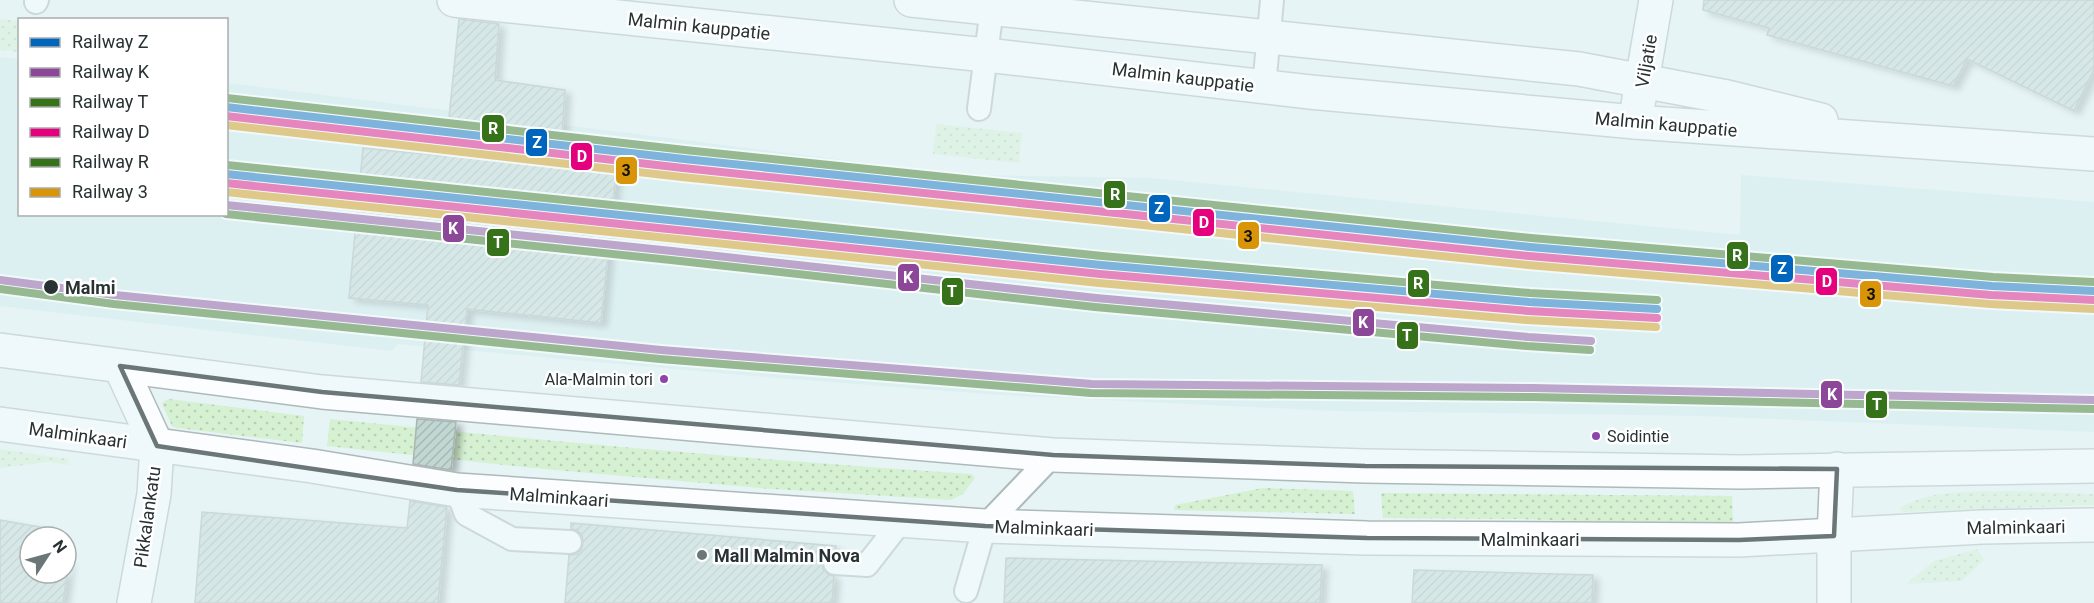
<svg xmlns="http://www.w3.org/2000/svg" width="2094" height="603" viewBox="0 0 2094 603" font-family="Roboto,sans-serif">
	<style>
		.built { fill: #d2eaec }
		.grass { fill: url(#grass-dots) }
		.building { fill: url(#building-hatch); stroke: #abb5b4; stroke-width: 1.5; filter: url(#shadow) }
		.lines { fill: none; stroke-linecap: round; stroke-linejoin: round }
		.lane-casing { stroke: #aeb9ba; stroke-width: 26 }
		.street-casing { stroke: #aeb9ba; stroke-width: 36 }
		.secondary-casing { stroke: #aeb9ba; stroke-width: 36 }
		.lane { stroke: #fbfdfe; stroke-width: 22 }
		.street { stroke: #fbfdfe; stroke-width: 33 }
		.secondary { stroke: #fbfdfe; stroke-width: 33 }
		.rail-1-casing { stroke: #fff; stroke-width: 12 }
		.rail-2-casing { stroke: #fff; stroke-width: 12 }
		.rail-3-casing { stroke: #fff; stroke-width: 12 }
		.rail-4-casing { stroke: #fff; stroke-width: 12 }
		.rail-5-casing { stroke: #fff; stroke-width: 12 }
		.rail-6-casing { stroke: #fff; stroke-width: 12 }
		.rail-1 { stroke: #0065bd; stroke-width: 8 }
		.rail-2 { stroke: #8c4799; stroke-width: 8 }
		.rail-3 { stroke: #357219; stroke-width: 8 }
		.rail-4 { stroke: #e5007d; stroke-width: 8 }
		.rail-5 { stroke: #357219; stroke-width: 8 }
		.rail-6 { stroke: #d89508; stroke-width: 8 }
		.marked { fill: none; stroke: #6a7677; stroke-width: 4.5; stroke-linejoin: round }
		.stop-dot { fill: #283233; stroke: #fff; stroke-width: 2 }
		.bus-dot { fill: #8e44ad; stroke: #fff; stroke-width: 2 }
		.poi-dot { fill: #6a7677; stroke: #fff; stroke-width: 2 }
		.labels { text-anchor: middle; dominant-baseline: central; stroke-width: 5; stroke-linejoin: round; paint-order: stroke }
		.bus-label { font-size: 16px; fill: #283233; stroke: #fff; text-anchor: end }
		.street-label { font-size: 18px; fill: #283233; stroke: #fff }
		.stop-label { font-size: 18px; font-weight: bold; fill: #283233; stroke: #fff; text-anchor: start }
		.poi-label { font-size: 18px; font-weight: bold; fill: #283233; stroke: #fff; text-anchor: start }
		.line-badge { stroke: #fff; stroke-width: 2 }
		.badge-label { font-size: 16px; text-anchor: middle; font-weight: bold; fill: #fff }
		.pale-badge-label { font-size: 16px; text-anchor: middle; font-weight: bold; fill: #111 }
	</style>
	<defs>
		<pattern id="grass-dots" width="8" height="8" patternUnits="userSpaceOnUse" patternTransform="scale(1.5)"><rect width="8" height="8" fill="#d5f1d2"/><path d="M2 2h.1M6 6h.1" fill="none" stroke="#b7cfb5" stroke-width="1.8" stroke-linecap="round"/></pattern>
		<pattern id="building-hatch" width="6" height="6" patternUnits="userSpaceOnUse" patternTransform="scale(1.5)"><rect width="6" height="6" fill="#c1d7d2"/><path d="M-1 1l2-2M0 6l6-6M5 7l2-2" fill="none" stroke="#a6b9b5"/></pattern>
		<filter id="shadow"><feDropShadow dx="6" dy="4" stdDeviation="3" flood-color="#0004"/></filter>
	</defs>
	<rect width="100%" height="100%" fill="#e6f4f6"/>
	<path class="built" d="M0,57L19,59L20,214H226L227,83L964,175L1150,178L1740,235L1741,175L2094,202V432L1701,416L1336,411L1000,395L753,376L398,344L392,351L0,306Z"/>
	<path class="grass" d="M0,19L19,21V52L0,50Z
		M936,124L1022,133L1019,163L933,154Z
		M169,399L304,416L302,443L178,428L172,426L163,406L162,403Z
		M330,419C544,441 757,460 972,474L975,478L963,494L951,500L760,488L544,469L327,446Z
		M0,449L69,459L68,465L49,462L0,468Z
		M1263,488L1353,491L1355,514L1174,510L1175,505Z
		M2016,491L2094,494V505L1901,512V507C1934,488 1979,492 2016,491Z
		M1381,493L1732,496L1733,526L1520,519L1383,518Z
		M1977,549L1984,560L1962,581L1906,584L1934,561Z"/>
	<path class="building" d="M1704,0H2094V69L2074,111L1967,59L1953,86L1767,35L1769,28L1703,10Z
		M459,19L499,24L495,80L565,90L560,167L616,174L601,323L467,309L459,385L421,382L428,305L349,298L363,148L445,156Z
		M417,419L456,422L451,470L413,464Z
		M410,501L447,507L438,603H195L202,512L407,528Z
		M0,520L46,528L44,537H30V573H66V563H69L63,603H0Z
		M571,523L836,546V550L830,551L824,555L822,562L823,569L828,574L834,576L832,603H565L569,555L577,554L581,550L583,543L582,535L577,530L571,529Z
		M1006,558L1322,565L1320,603H1004Z
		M1414,570L1593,575L1592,603H1412Z"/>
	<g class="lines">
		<g class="lane-casing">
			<path id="lane" d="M36,2L37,0
				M1264,87L1272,0
				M979,109L993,0
				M457,490L466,514L512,539L570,542
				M835,563L867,565L902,520
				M966,591L985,526L1053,455"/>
		</g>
		<g class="street-casing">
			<path id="street" d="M1635,122L1656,0
				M120,366L157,446L154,494L134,603
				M1834,603V536L1837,469"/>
		</g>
		<g class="secondary-casing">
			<path id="secondary" d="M454,0L986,55L1310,92L1635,122L2094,154
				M911,0L1579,69L1727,97L1821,120
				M0,350L322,392L1053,455L1365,466L1741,472L2094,466
				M0,424L312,466L457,490L985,526L1367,538L1739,540L1982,527L2094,525"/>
		</g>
		<use href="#lane" class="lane"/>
		<use href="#street" class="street"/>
		<use href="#secondary" class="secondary"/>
		<g class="rail-1-casing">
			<path id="rail-1" d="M226,107L684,159L1530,247L1992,286L2094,291
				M226,174L1101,265L1529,302L1657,309"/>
		</g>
		<g class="rail-2-casing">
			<path id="rail-2" d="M226,205L672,251L1096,298L1528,337L1591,341
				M0,280L115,295L661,350L1092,384L1533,388L2094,400"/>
		</g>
		<g class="rail-3-casing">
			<path id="rail-3" d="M226,214L671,260L1095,307L1527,346L1590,350
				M0,289L114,304L660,359L1091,393L1533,397L2094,409"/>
		</g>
		<g class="rail-4-casing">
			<path id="rail-4" d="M226,116L683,168L1529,256L1991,295L2094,300
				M226,183L1100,274L1528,311L1657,318"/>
		</g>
		<g class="rail-5-casing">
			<path id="rail-5" d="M227,98L685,150L1531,238L1993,277L2094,282
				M227,165L1102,256L1530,293L1657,300"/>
		</g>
		<g class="rail-6-casing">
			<path id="rail-6" d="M226,125L682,177L1528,265L1990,304L2093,309
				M226,192L1099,283L1527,320L1656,327"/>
		</g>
		<use href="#rail-1" class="rail-1"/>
		<use href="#rail-2" class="rail-2"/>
		<use href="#rail-3" class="rail-3"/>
		<use href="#rail-4" class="rail-4"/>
		<use href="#rail-5" class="rail-5"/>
		<use href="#rail-6" class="rail-6"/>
	</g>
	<path d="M0 0H2094V603H0ZM120,366L322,392L1053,455L1365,466L1837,469L1834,536L1739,540L1367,538L985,526L457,490L157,446Z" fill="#e6f4f6" fill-opacity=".55" fill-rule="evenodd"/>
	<path class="marked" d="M120,366L322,392L1053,455L1365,466L1837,469L1834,536L1739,540L1367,538L985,526L457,490L157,446Z"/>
	<circle class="stop-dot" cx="51" cy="287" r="8"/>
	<g class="bus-dot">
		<circle cx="664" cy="379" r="5"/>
		<circle cx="1596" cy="436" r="5"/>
	</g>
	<circle class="poi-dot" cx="702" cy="555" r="6"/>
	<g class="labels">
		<g class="bus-label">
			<text x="653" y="379">Ala-Malmin tori</text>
			<text x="1607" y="436" text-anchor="start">Soidintie</text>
		</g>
		<g class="street-label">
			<text transform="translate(699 26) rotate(6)">Malmin kauppatie</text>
			<text transform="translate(1646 61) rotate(-80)">Viljatie</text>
			<text transform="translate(1183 77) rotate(7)">Malmin kauppatie</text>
			<text transform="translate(1666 124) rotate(5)">Malmin kauppatie</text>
			<text transform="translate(78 435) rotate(8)">Malminkaari</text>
			<text transform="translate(559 497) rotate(4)">Malminkaari</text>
			<text transform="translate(147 517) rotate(-82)">Pikkalankatu</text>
			<text transform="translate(2016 527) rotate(-1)">Malminkaari</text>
			<text transform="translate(1044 528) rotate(2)">Malminkaari</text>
			<text x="1530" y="539">Malminkaari</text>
		</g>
		<g class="stop-label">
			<text x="65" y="287">Malmi</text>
		</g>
		<g class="poi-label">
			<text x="714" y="555">Mall Malmin Nova</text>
		</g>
	</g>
	<g class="line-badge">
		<rect x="481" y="114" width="24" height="29" rx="6" fill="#357219"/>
		<rect x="525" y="128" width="23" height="29" rx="6" fill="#0065bd"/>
		<rect x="570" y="142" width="23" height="29" rx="6" fill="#e5007d"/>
		<rect x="615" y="156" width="23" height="29" rx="6" fill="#d89508"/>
		<rect x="1103" y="180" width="23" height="29" rx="6" fill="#357219"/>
		<rect x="1148" y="194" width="23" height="29" rx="6" fill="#0065bd"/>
		<rect x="1192" y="208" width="23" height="29" rx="6" fill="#e5007d"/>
		<rect x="442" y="214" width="23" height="29" rx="6" fill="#8c4799"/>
		<rect x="1237" y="221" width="23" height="29" rx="6" fill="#d89508"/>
		<rect x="486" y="228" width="24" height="29" rx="6" fill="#357219"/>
		<rect x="1726" y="241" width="23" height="29" rx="6" fill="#357219"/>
		<rect x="1770" y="254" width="24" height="29" rx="6" fill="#0065bd"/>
		<rect x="897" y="263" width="23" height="29" rx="6" fill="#8c4799"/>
		<rect x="1815" y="267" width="23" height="29" rx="6" fill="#e5007d"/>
		<rect x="1407" y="269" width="23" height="29" rx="6" fill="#357219"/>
		<rect x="941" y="277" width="23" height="29" rx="6" fill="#357219"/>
		<rect x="1859" y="280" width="23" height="28" rx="6" fill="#d89508"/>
		<rect x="1352" y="308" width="23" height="29" rx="6" fill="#8c4799"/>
		<rect x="1396" y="321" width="23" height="29" rx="6" fill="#357219"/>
		<rect x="1820" y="380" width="23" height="29" rx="6" fill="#8c4799"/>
		<rect x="1865" y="390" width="23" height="29" rx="6" fill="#357219"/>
	</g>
	<g class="badge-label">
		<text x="493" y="134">R</text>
		<text x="537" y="148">Z</text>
		<text x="582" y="162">D</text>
		<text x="1115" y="200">R</text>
		<text x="1159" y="214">Z</text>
		<text x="1204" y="228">D</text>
		<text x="453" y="234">K</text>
		<text x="498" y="248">T</text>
		<text x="1737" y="261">R</text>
		<text x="1782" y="274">Z</text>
		<text x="908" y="283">K</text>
		<text x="1827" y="287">D</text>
		<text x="1418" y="289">R</text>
		<text x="952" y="297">T</text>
		<text x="1363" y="328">K</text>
		<text x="1407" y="341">T</text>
		<text x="1832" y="400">K</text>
		<text x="1877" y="410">T</text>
	</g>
	<g class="pale-badge-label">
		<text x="626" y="176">3</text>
		<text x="1248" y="242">3</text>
		<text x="1871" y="300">3</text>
	</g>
	<rect x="18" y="18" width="210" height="198" fill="#ffffff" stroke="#a9adad" stroke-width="1.5"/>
	<rect x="30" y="38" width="30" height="9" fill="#0065bd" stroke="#a9adad" stroke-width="1.5"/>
	<text x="72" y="48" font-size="18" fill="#283233">Railway Z</text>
	<rect x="30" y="68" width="30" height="9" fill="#8c4799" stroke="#a9adad" stroke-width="1.5"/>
	<text x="72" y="78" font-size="18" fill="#283233">Railway K</text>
	<rect x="30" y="98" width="30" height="9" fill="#357219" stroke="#a9adad" stroke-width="1.5"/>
	<text x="72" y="108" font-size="18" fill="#283233">Railway T</text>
	<rect x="30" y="128" width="30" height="9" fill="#e5007d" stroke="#a9adad" stroke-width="1.5"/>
	<text x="72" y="138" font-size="18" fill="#283233">Railway D</text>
	<rect x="30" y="158" width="30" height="9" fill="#357219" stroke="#a9adad" stroke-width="1.5"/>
	<text x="72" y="168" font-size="18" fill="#283233">Railway R</text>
	<rect x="30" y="188" width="30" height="9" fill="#d89508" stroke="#a9adad" stroke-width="1.5"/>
	<text x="72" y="198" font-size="18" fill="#283233">Railway 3</text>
	<g transform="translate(48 555) rotate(54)"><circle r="28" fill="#ffffff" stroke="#a9adad" stroke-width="1.5"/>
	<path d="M0-4.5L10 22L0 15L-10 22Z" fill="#6a7677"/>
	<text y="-9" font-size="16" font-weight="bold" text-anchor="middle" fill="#283233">N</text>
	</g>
</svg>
